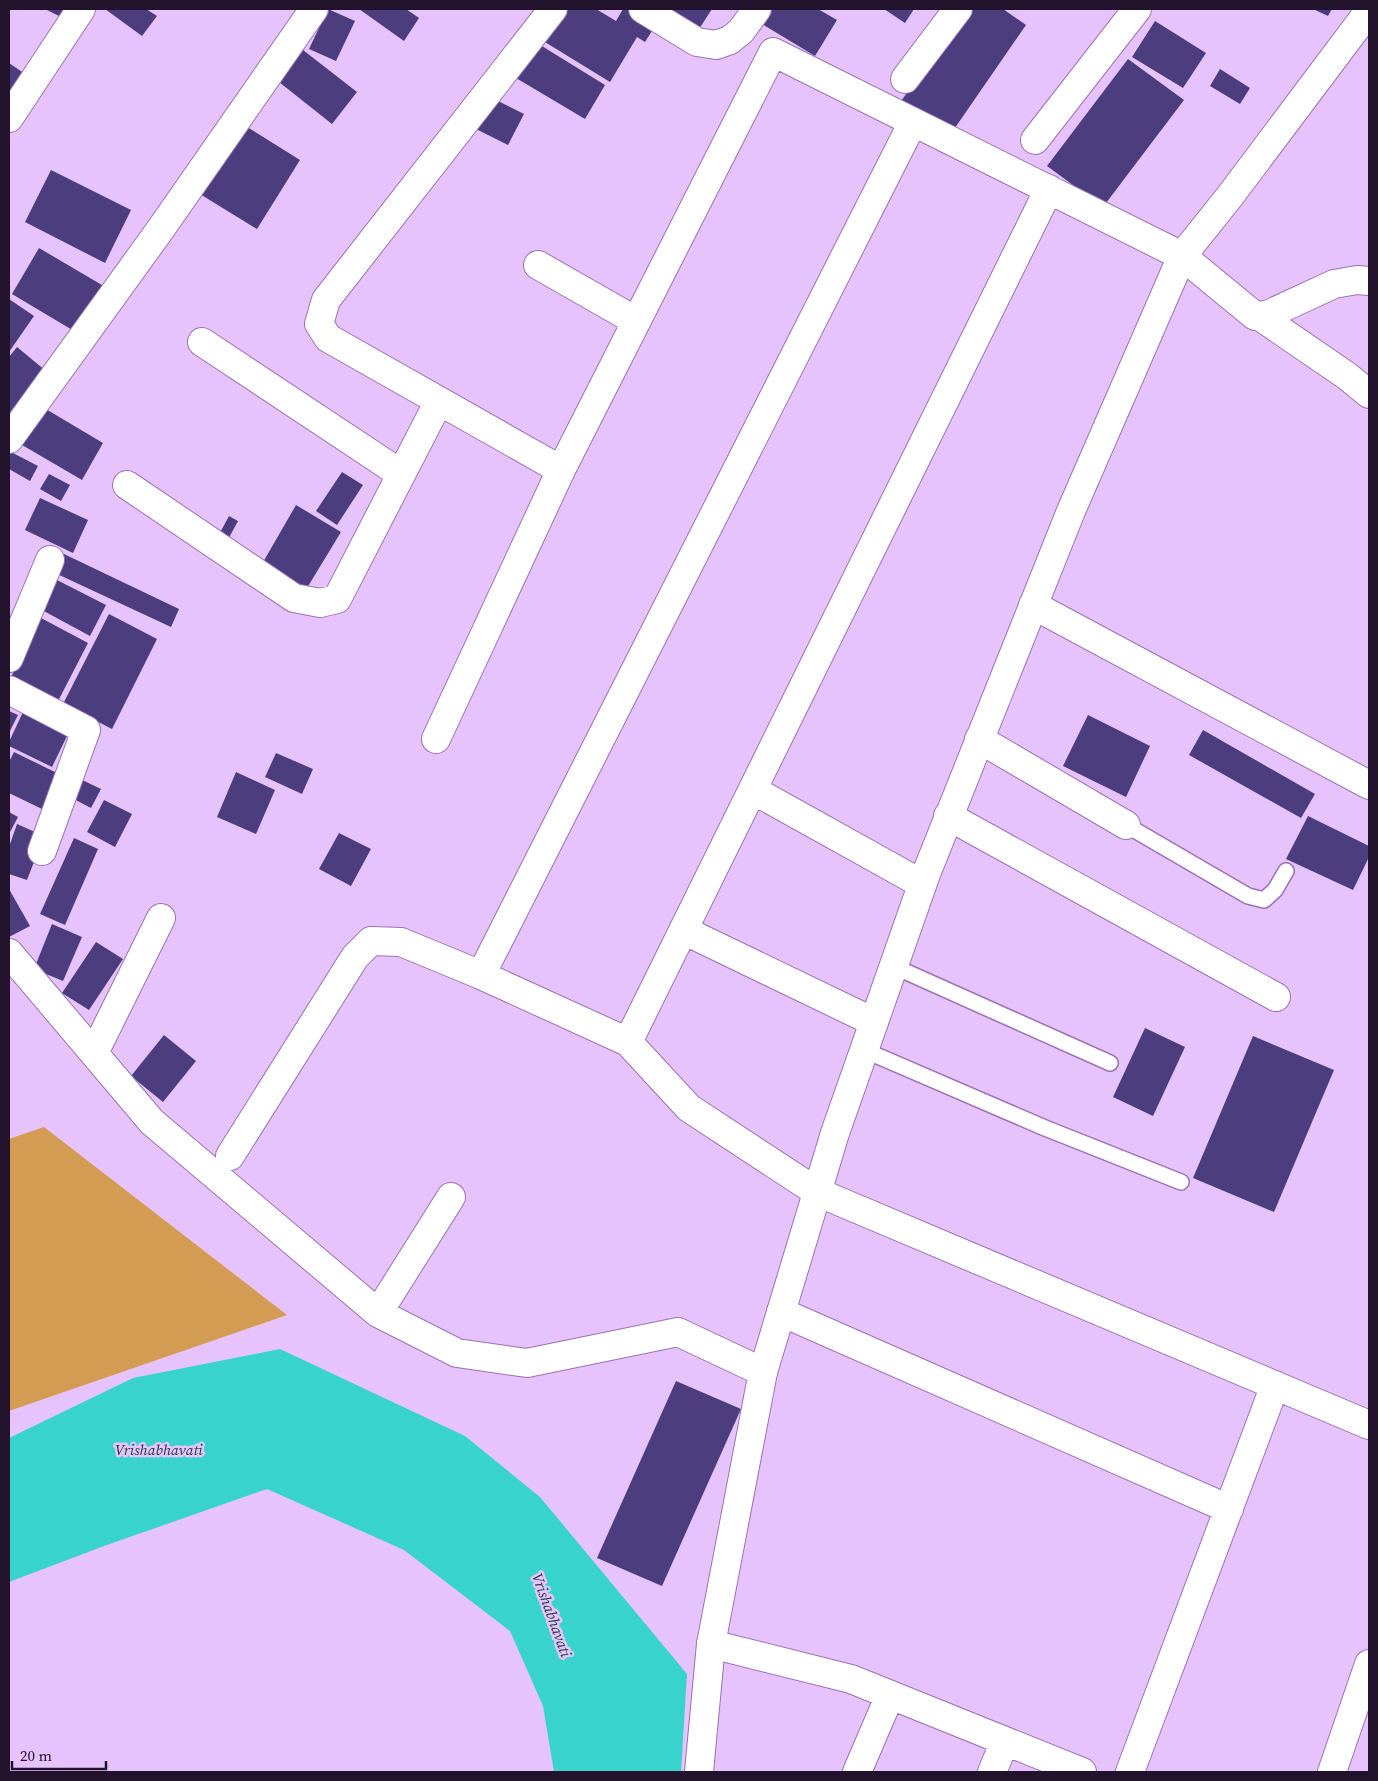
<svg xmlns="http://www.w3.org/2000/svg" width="1378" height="1781" viewBox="0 0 1378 1781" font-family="'Source Serif 4',serif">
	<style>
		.green { fill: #d49c52 }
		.water { fill: #39d3ce }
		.building { fill: #4c3d7e }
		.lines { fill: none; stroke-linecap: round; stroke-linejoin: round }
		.service-casing { stroke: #9b73b5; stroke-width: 18 }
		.minor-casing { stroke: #9b73b5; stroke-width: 30 }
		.tertiary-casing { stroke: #9b73b5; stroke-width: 30 }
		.service { stroke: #fff; stroke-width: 15 }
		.minor { stroke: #fff; stroke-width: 28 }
		.tertiary { stroke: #fff; stroke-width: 28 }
		.labels { text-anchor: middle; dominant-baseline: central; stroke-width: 5; stroke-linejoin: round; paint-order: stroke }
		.water-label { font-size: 15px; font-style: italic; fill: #1c3b39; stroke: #e6c3fc }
	</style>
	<rect width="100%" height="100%" fill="#e6c3fc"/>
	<path class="green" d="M44,1127L287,1315L9,1411V1139Z"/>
	<path class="water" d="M280,1349L465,1436L540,1497L687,1674L681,1772H554L543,1706L510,1631L404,1550L267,1489L104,1546L9,1582V1438L133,1378Z"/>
	<path class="building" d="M45,9H73L67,20Z
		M105,9H146L157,16L142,36Z
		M328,9L355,21L336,61L309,49Z
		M359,9H406L419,18L404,41Z
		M558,9H596L616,21L623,9H627L655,26L645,42L637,37L610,82L540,39Z
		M667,9H712L699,29Z
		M772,9H818L837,20L815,56L762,24Z
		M884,9H914L905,23Z
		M966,9H1003L1026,25L948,138L899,104Z
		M1313,9H1332L1328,16Z
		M1155,21L1206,53L1183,88L1132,57Z
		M537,43L605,85L585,119L516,78Z
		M303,50L357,92L332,124L279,82Z
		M1128,59L1184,100L1103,207L1047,166Z
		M9,63L31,78L9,110Z
		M1220,69L1250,88L1240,104L1210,86Z
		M492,98L524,114L508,145L476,129Z
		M239,122L300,160L257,229L195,191Z
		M51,170L131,210L105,263L25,222Z
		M39,248L107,288L79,334L12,294Z
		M9,299L34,316L9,352Z
		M17,347L52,376L18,421L9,414V357Z
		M39,405L103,443L82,480L17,442Z
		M9,451L38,466L30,481L9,469Z
		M342,472L363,485L337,525L316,511Z
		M49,474L70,485L61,501L40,489Z
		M40,498L88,520L73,553L25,530Z
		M296,505L341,532L307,588L262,564Z
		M229,516L238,521L225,545L216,540Z
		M64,554L179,609L171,627L55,573Z
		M57,580L106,605L90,636L42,610Z
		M109,614L157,639L112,729L63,704Z
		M41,618L88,643L56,705L9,681Z
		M9,711L18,715L9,733Z
		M23,712L68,734L52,767L9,746V742Z
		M1088,715L1150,746L1126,797L1063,766Z
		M1203,730L1315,794L1301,818L1189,755Z
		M14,752L59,774L42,809L9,793V762Z
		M276,753L313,769L302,794L265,777Z
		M236,772L275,790L256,834L217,817Z
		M78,778L101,789L91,808L68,796Z
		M104,800L132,814L115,847L87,832Z
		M9,812L18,817L9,834Z
		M1308,816L1369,846V857L1353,890L1286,859Z
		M17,824L44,836L27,880L9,874V847Z
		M339,833L371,849L351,886L319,869Z
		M74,838L98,849L65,925L40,914Z
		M9,889L30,926L9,937Z
		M52,924L82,937L63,981L34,969Z
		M96,942L123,959L89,1010L62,993Z
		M1145,1028L1185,1047L1153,1116L1113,1097Z
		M164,1035L196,1061L163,1102L131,1076Z
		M1253,1036L1334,1070L1274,1212L1193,1178Z
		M676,1381L741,1409L662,1586L597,1558Z"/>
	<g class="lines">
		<g class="service-casing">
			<path id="service" d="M1126,825L1248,896L1264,900L1275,890L1286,871
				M893,966L1110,1063
				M864,1050L1045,1128L1181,1182"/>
		</g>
		<g class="minor-casing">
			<path id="minor" d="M553,9L326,300L319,324L328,338L561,470
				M643,9L697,42L716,45L730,40L741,31L757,9
				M905,79L958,9
				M9,118L81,9
				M913,122L481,975L628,1042L1049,189
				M1035,140L1137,9
				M538,265L636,321
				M1261,317L1347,376L1369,394
				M202,342L401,474
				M9,439L160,230L314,9
				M127,485L294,598L320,603L337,599L439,401
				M1033,605L1369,785
				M9,658L50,560
				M9,690L86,730L42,851
				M436,739L561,470L773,52L1182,256L1255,316L1267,315L1334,284L1357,280L1369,281
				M979,739L1126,825
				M753,790L922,884
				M948,816L1276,997
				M683,930L874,1022
				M9,953L152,1122L378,1313L457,1353L527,1363L678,1332L763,1372
				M628,1042L689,1108L817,1192L1369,1425
				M94,1053L161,918
				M230,1156L355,957L371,941L401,942L481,975
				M781,1312L1229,1509
				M378,1313L451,1197
				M711,1644L851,1679L1082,1772
				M857,1772L890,1695
				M992,1772L1005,1741
				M1130,1772L1275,1385
				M1332,1772L1369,1664"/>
		</g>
		<g class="tertiary-casing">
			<path id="tertiary" d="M699,1772L711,1644L763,1372L835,1133L926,874L1071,511L1182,256L1230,196L1369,11"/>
		</g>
		<use href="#service" class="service"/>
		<use href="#minor" class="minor"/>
		<use href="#tertiary" class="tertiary"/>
	</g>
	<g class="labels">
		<g class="water-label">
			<text x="159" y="1449">Vrishabhavati</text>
			<text transform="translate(552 1615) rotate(70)">Vrishabhavati</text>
		</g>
	</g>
	<rect width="1378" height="1781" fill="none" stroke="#22122c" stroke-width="20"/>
	<path d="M12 1761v8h94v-8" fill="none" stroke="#22122c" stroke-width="2.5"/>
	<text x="20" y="1761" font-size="15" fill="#22122c" stroke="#e6c3fc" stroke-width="4" paint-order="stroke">20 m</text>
</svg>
